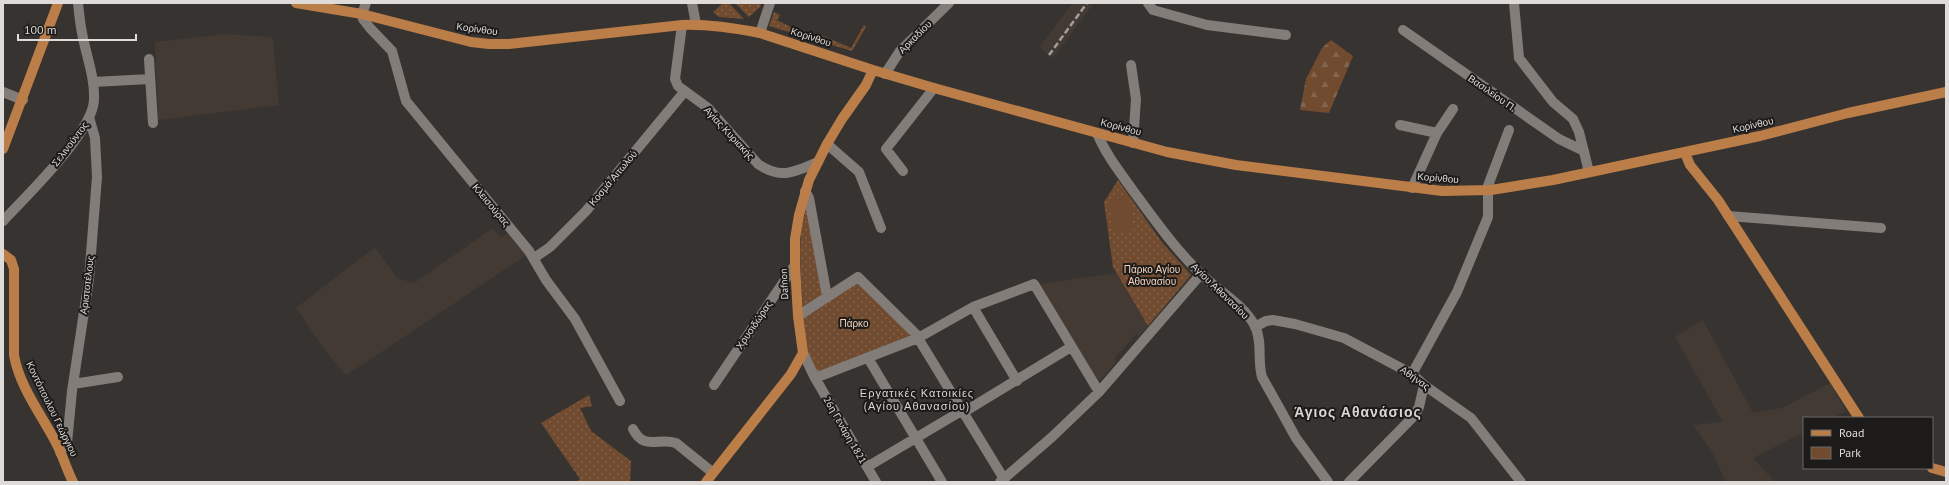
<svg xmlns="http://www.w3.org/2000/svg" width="1949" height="485" viewBox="0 0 1949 485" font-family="'PT Sans',sans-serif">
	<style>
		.built { fill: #443a34 }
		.green { fill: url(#green-dots) }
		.forest { fill: url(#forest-firs) }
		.pitch { fill: #714b2f }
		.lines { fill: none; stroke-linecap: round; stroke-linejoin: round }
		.minor { stroke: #827d79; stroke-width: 10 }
		.major { stroke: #bc7e48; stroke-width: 10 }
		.rail { stroke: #a29e9c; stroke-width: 2.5; stroke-dasharray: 6 3; stroke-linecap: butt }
		.labels { text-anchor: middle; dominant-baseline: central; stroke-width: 4; stroke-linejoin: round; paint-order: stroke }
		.street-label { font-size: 10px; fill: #dedbd9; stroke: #1d1b1a }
		.park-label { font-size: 10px; fill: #f6d4bd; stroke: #1d1b1a }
		.neighbourhood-label { font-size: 11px; letter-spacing: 1px; fill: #dcd6d2; stroke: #1d1b1a }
		.district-label { font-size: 14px; font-weight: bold; letter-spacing: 1px; fill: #dcd6d2; stroke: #1d1b1a }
	</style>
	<defs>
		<pattern id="green-dots" width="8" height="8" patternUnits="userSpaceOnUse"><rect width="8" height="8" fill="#714b2f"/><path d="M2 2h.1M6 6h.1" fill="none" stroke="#85644d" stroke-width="1.8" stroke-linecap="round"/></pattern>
		<pattern id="forest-firs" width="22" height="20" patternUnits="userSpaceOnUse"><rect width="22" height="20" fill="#714b2f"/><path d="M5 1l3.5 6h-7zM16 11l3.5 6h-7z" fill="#85644d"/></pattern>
	</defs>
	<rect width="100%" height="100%" fill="#373330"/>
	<path class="built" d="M1073,3H1094L1053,58L1039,47Z
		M225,34L271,37L273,40L279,105L158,120L155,42Z
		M493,228L501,238L509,232L528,254L368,361L346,375L327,353L296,308L375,247L397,278L414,283Z
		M1116,273L1148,326L1139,336L1136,334L1115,358L1117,361L1098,383L1040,284Z
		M1703,320L1753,413L1782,408L1830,383L1846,411L1832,418H1804V432L1753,458L1775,482H1726L1711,450L1693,425L1723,422L1675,337Z"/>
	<path class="green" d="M723,3H729L744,19L719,17L713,12Z
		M735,3H761L760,7L749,17Z
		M774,12L780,15L777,20L816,40L819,34L851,48L864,25L866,27L852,51L769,26Z
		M1118,180L1161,241L1191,275L1148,326L1113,267L1104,202Z
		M807,206L825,293L803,308C801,274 796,239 807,206Z
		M858,281L912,335L817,372L807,354L802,318Z
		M589,395L592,406L580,408L591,431L631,461L630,482H576L580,479L541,423Z"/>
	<path class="forest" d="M1331,40L1353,56L1329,113L1300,110L1306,79L1322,48Z"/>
	<path class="pitch" d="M1129,196L1134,231L1114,234L1108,199Z"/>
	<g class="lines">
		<path class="minor" d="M366,3L362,14L363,19L370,28L392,51L406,101L529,251L546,280L575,319L620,401
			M692,3L696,24
			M1148,3L1153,10L1207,25L1286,35
			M1514,3L1519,58L1553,102L1573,119L1579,132L1589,172
			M682,25L675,79L678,86L708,108L758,164C781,180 795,172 818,162
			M1403,30L1559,139L1584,151
			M760,33L770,3
			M149,59L153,123
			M1131,65L1136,99L1133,143
			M885,74L900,51L949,3
			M93,82L150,79
			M3,92L23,100
			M1400,125L1437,133L1412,188
			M1097,133C1106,155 1120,172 1134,192C1155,220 1175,249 1201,274C1219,291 1243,304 1255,326C1263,343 1257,360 1262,377L1296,438L1328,482
			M1437,133L1453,109
			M827,144L859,172L881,228
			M903,171L886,149L934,88
			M805,191L809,198L826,291
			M1486,191L1509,130
			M1728,216L1881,228
			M3,221C26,196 93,132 94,100C95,77 86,55 82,33C80,23 79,13 78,3
			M534,258L550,247L586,211L685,91
			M973,307L1017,381
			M798,316L858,277L920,338
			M1255,327L1266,321L1273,320L1295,324L1344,338L1412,374L1424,385L1471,418L1521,482
			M918,338L1004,479
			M803,353L815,378L876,482
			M868,358L942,482
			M1412,374L1457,292L1488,217V191
			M815,378L918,338L973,307L1034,284L1099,392
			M73,384L118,377
			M714,385L795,265
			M964,412L1071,347
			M633,429C644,451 658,437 676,443L712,472
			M60,452L67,443L72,391L89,279L97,177L95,138L89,117
			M867,467L963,410
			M1000,482L1052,437L1099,392L1201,274
			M1349,482L1414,416L1419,407L1424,385"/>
		<path class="major" d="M296,3L362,14L471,42L489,44H509L682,25C708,24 734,28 760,33L873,70L934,88L1167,152L1236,165L1442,191L1491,190L1553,180L1760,136L1848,113L1946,92
			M3,149L58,3
			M1685,153L1690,165L1718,200L1859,418
			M3,254L11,260L14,269V355C19,385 40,413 54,439C62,453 66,468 73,482
			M1932,468L1946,472
			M706,482L791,374L803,353L798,316L795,265V239L799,215L809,180L827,144L842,119L866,85L873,70"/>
		<path class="rail" d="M1049,55L1087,3"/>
	</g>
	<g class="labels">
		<g class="street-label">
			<text transform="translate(477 29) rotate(8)">Κορίνθου</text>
			<text transform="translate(811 37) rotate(18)">Κορίνθου</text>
			<text transform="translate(915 37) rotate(-45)">Αρκαδίου</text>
			<text transform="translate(1492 93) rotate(35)">Βασιλείου Π.</text>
			<text transform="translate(1753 125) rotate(-13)">Κορίνθου</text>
			<text transform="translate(1121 127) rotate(15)">Κορίνθου</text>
			<text transform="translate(729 133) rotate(47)">Αγίας Κυριακής</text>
			<text transform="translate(70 144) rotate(-53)">Σελινούντος</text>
			<text transform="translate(613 178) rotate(-50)">Κοσμά Αιτωλού</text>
			<text transform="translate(1438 178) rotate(5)">Κορίνθου</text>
			<text transform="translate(491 205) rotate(50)">Κλεισούρας</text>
			<text transform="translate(784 284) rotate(-93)">Dafnon</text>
			<text transform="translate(87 285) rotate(-83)">Αριστοτέλους</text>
			<text transform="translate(1220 291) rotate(44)">Αγίου Αθανασίου</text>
			<text transform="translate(754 325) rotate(-56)">Χρυσιδώρας</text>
			<text transform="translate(1415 378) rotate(35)">Αθήνας</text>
			<text transform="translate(52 409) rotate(64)">Κοντόπουλου Γεώργιου</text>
			<text transform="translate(845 430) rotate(60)">26η Γενάρη 1821</text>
		</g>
		<g class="park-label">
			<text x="1152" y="269">Πάρκο Αγίου<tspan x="1152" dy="12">Αθανασίου</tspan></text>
			<text x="854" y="323">Πάρκο</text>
		</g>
		<g class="neighbourhood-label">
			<text x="917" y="393">Εργατικές Κατοικίες<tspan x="917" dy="13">(Αγίου Αθανασίου)</tspan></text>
		</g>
		<g class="district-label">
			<text x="1358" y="412">Άγιος Αθανάσιος</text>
		</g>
	</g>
	<rect width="1949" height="485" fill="none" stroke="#dedbd9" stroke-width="8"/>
	<rect x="1803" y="417" width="130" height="52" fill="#1d1b1a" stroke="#6a6866"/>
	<rect x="1811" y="430" width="20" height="6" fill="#bc7e48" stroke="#6a6866"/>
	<text x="1839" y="437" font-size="12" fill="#dedbd9">Road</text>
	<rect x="1811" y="447" width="20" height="12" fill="#714b2f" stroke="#6a6866"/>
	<text x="1839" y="457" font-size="12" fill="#dedbd9">Park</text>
	<path d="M18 34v6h118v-6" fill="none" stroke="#dedbd9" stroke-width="2"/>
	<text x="24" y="34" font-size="12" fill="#dedbd9" stroke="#1d1b1a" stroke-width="3" paint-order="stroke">100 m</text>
</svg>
